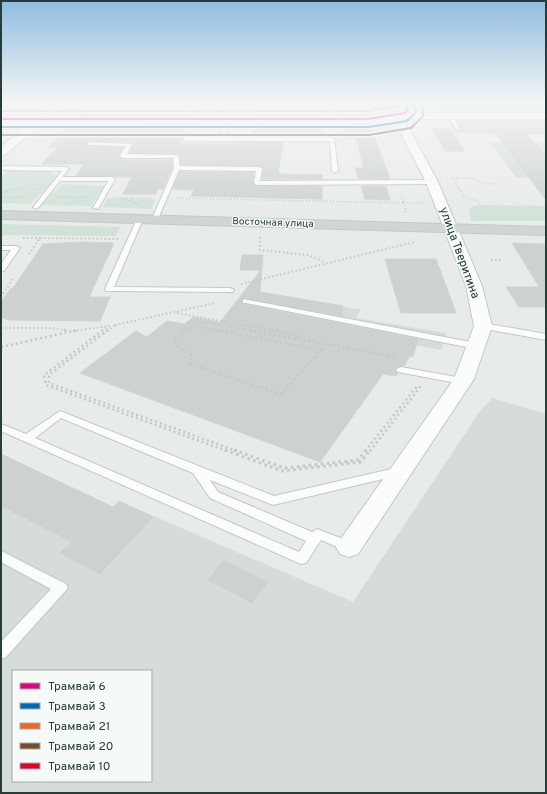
<svg xmlns="http://www.w3.org/2000/svg" width="547" height="794" viewBox="0 0 547 794" font-family="Overpass,sans-serif">
	<style>
		.built { fill: #d5dcda; fill-rule: evenodd }
		.green { fill: #d2e2d9 }
		.building { fill: #cdd2d1; stroke: #d0d4d2 }
		.lines { fill: none; stroke-linecap: round; stroke-linejoin: round }
		.lane-casing { stroke: #c4c8c7; stroke-width: 2 }
		.street-casing { stroke: #c4c8c7; stroke-width: 2 }
		.secondary-casing { stroke: #c2c8c7; stroke-width: 2 }
		.primary-casing { stroke: #c3cac8; stroke-width: 2 }
		.path-far4 { stroke: #c2cac9; stroke-width: 1; stroke-dasharray: 1 1.5; stroke-linecap: butt }
		.path-far3 { stroke: #c2cac9; stroke-width: 1.5; stroke-dasharray: 1 2; stroke-linecap: butt }
		.path-far2 { stroke: #c2cac9; stroke-width: 2; stroke-dasharray: 1.5 2.5; stroke-linecap: butt }
		.path-far1 { stroke: #c2cac9; stroke-width: 2.5; stroke-dasharray: 2 3; stroke-linecap: butt }
		.path { stroke: #c2cac9; stroke-width: 3; stroke-dasharray: 2.5 3.5; stroke-linecap: butt }
		.lane { fill: #fbfcfc; fill-rule: evenodd }
		.street { fill: #fbfcfc; fill-rule: evenodd }
		.secondary { fill: #fbfcfc; fill-rule: evenodd }
		.primary { fill: #cfd6d5; fill-rule: evenodd }
		.tram-1-casing { stroke: #f5f9f8; stroke-width: 3 }
		.tram-2-casing { stroke: #f5f9f8; stroke-width: 3 }
		.tram-3-casing { stroke: #f5f9f8; stroke-width: 3 }
		.tram-4-casing { stroke: #f5f9f8; stroke-width: 3 }
		.tram-5-casing { stroke: #f5f9f8; stroke-width: 3 }
		.tram-1 { fill: #e5007d; fill-rule: evenodd }
		.tram-2 { fill: #0065bd; fill-rule: evenodd }
		.tram-3 { fill: #f26522; fill-rule: evenodd }
		.tram-4 { fill: #7a4b2a; fill-rule: evenodd }
		.tram-5 { fill: #e4002b; fill-rule: evenodd }
		.labels { text-anchor: middle; dominant-baseline: central; stroke-width: 3; stroke-linejoin: round; paint-order: stroke }
		.far-street-label { font-size: 10px; fill: #263d3a; stroke: #f5f9f8 }
		.street-label { font-size: 12px; fill: #263d3a; stroke: #f5f9f8 }
	</style>
	<rect width="100%" height="100%" fill="#e7ebe9"/>
	<path class="built" d="M490,142H546V178L516,177Z
		M246,289L361,310L356,318L446,333L441,350L229,311Z
		M492,398L546,414V793H1V454L113,507L119,501L353,602L480,411ZM13,671H151V781H13Z"/>
	<path class="green" d="M9,170H47L58,177L30,204L1,203V178Z
		M62,184L105,186L91,206L41,205Z
		M108,198L156,199L151,209L102,207Z
		M482,205L546,206V221H471L469,209L473,206Z
		M1,224L120,227L115,236L1,235Z"/>
	<path class="building" d="M93,102H163L198,103L191,117H78Z
		M256,104H322V117H255Z
		M336,104L363,106L367,117H339Z
		M437,104L546,106V112H442Z
		M448,120L456,130L461,129L457,120H546V134H527L546,155V200L495,133H456Z
		M69,126H186L178,144L283,142L278,174L322,175V179H262L263,169L259,166L181,165L178,154L129,153L133,145L132,142L88,141L86,145L87,146L123,147L119,156L123,160H172V168L163,189H158L156,194H123L132,177L76,176L84,164H42L57,148L48,147Z
		M255,126H322V136H254Z
		M342,126H370L390,179H359L355,168H364L356,138H346Z
		M431,128H449L465,151H445Z
		M180,172H254L253,183L256,186H322V199L191,196L194,190L172,189Z
		M361,186H386L390,200L365,199Z
		M80,242L114,243L89,297H110L100,321L9,320L1,317V302L11,288H13L43,244Z
		M512,243L546,244V307H519L506,287H539Z
		M242,255H263L260,292L343,306L342,316L243,298L242,299V304L418,339L413,357L410,356L404,366H401L395,369L398,374L396,376L383,374L320,462L80,373L136,331L147,337L167,321L185,324L193,317L220,322L261,270H240Z
		M385,259H436L456,313H401Z
		M1,454L113,507L119,501L153,517L100,574L60,553L72,542L1,506Z
		M224,560L268,582L252,603L208,580Z"/>
	<g class="lines">
		<g class="lane-casing">
			<path id="lane" d="M322,102H349L347,103Z
				M352,102H391L393,103L391,104H350Z
				M405,102H409L417,117H413Z
				M464,102H546V104H466Z
				M225,120L227,121L226,137L334,138L338,171L335,173L332,171L330,141H186L183,139L186,137H221L223,121Z
				M451,120H455L460,129H456Z
				M1,130L26,131L28,132L26,133L1,132Z
				M89,142L132,144L127,154L178,155L180,166L259,167L262,169L260,181L432,180L435,182L432,184L257,185L254,183L256,171L179,170L158,219L155,221L152,219L174,168L173,158H123L120,156L126,146L87,145Z
				M1,166L66,167L69,169L62,177H112L115,179L98,209L93,208L108,181H60L38,208L36,209L33,207L62,171L1,170Z
				M140,217L143,219L114,287L230,288L234,290L233,292L106,291L105,289L137,219Z
				M1,246H16L20,248L4,271H1V264L11,250H1Z
				M243,299L476,343L481,346L476,349L246,303H243Z
				M483,323L546,334V340L480,328L479,326Z
				M401,367L462,378L467,381L462,384L398,372L396,370L398,368Z
				M60,411L274,496L400,467L404,468L406,471L404,474L400,475L273,505L210,480L218,492L312,532L318,529L322,531L354,543L355,547L354,551L349,552L321,540L306,563L301,564L1,431V424L26,434ZM61,418L193,473L210,498L306,541L299,552L35,438Z
				M1,551L66,584L68,588L6,657L1,659V642L51,589L1,562Z"/>
		</g>
		<g class="street-casing">
			<path id="street" d="M1,119H37L42,122L37,125H1Z
				M451,225L456,226L458,229L482,286L492,326L474,379L358,554L349,557L340,554L336,547L340,540L454,379L474,326L466,286L444,229L446,226Z"/>
		</g>
		<g class="secondary-casing">
			<path id="secondary" d="M55,102H65L47,119L383,118L391,117L388,113L387,102H395L398,112L401,116L419,113H546V119H419L405,121L438,182L458,229L456,232H446L444,229L426,182L395,122L383,124L40,125L5,155L1,156V147Z"/>
		</g>
		<g class="primary-casing">
			<path id="primary" d="M1,211L546,227V235L1,219Z"/>
		</g>
		<path class="path-far4" d="M215,102L226,105
			M219,107L238,102"/>
		<path class="path-far3" d="M447,178H469L484,183L496,184
			M453,178L464,197L477,201L480,204
			M1,193L37,184
			M1,197H28
			M59,197H88
			M115,198H150
			M177,198L404,203L401,195
			M123,199L139,204
			M406,212L404,203H423"/>
		<path class="path-far2" d="M260,237V250L308,255L325,262
			M23,238H40
			M29,254L40,238L118,239
			M491,260H503
			M241,284L415,242
			M1,297L14,277
			M177,313L277,331
			M115,325L215,303
			M193,326L199,321L255,331
			M1,328H52L69,331
			M73,331L108,326
			M102,331L110,325
			M107,331L115,325
			M187,331L193,326L221,331"/>
		<path class="path-far1" d="M64,330L69,331
			M103,330L44,375L46,385L227,451
			M108,330L49,375V383L237,451
			M188,330L173,342L192,356L191,364L281,394L321,350L215,330
			M249,330L396,357
			M271,330L298,335L296,339
			M1,347L78,330
			M365,451L418,385
			M370,451L421,386"/>
		<path class="path" d="M225,450L282,471L361,462L370,450
			M234,450L284,468L358,460L366,450"/>
		<use href="#lane" class="lane"/>
		<use href="#street" class="street"/>
		<use href="#secondary" class="secondary"/>
		<use href="#primary" class="primary"/>
		<g class="tram-1-casing">
			<path id="tram-1" d="M405,102H407L409,110L406,114L368,120H1V118H368L404,112L407,110Z"/>
		</g>
		<g class="tram-2-casing">
			<path id="tram-2" d="M413,102H415L417,112L408,122L369,128H1V126H369L406,120L415,112Z"/>
		</g>
		<g class="tram-3-casing">
			<path id="tram-3" d="M398,103L400,107L367,112H1V110H367L397,105V104Z"/>
		</g>
		<g class="tram-4-casing">
			<path id="tram-4" d="M421,102H423L424,116L412,129L369,136H1V134H369L410,127L422,116Z"/>
		</g>
		<g class="tram-5-casing">
			<path id="tram-5" d="M1,102H376L375,103L1,104Z"/>
		</g>
		<use href="#tram-1" class="tram-1"/>
		<use href="#tram-2" class="tram-2"/>
		<use href="#tram-3" class="tram-3"/>
		<use href="#tram-4" class="tram-4"/>
		<use href="#tram-5" class="tram-5"/>
	</g>
	<linearGradient id="sky" x2="0" y2="1"><stop stop-color="#90bce0"/><stop offset="0.48" stop-color="#f4f6f5"/><stop offset="1" stop-color="#f4f6f5" stop-opacity="0"/></linearGradient>
	<rect width="547" height="213" fill="url(#sky)"/>
	<g class="labels">
		<g class="far-street-label">
			<text transform="translate(273 223) rotate(2)">Восточная улица</text>
		</g>
		<g class="street-label">
			<text transform="translate(459 253) rotate(70)">улица Тверитина</text>
		</g>
	</g>
	<rect width="547" height="794" fill="none" stroke="#263d3a" stroke-width="4"/>
	<rect x="12" y="670" width="140" height="112" fill="#f5f9f8" stroke="#a2aeac"/>
	<rect x="20" y="683" width="20" height="6" fill="#e5007d" stroke="#a2aeac"/>
	<text x="48" y="690" font-size="12" fill="#263d3a">Трамвай 6</text>
	<rect x="20" y="703" width="20" height="6" fill="#0065bd" stroke="#a2aeac"/>
	<text x="48" y="710" font-size="12" fill="#263d3a">Трамвай 3</text>
	<rect x="20" y="723" width="20" height="6" fill="#f26522" stroke="#a2aeac"/>
	<text x="48" y="730" font-size="12" fill="#263d3a">Трамвай 21</text>
	<rect x="20" y="743" width="20" height="6" fill="#7a4b2a" stroke="#a2aeac"/>
	<text x="48" y="750" font-size="12" fill="#263d3a">Трамвай 20</text>
	<rect x="20" y="763" width="20" height="6" fill="#e4002b" stroke="#a2aeac"/>
	<text x="48" y="770" font-size="12" fill="#263d3a">Трамвай 10</text>
</svg>
